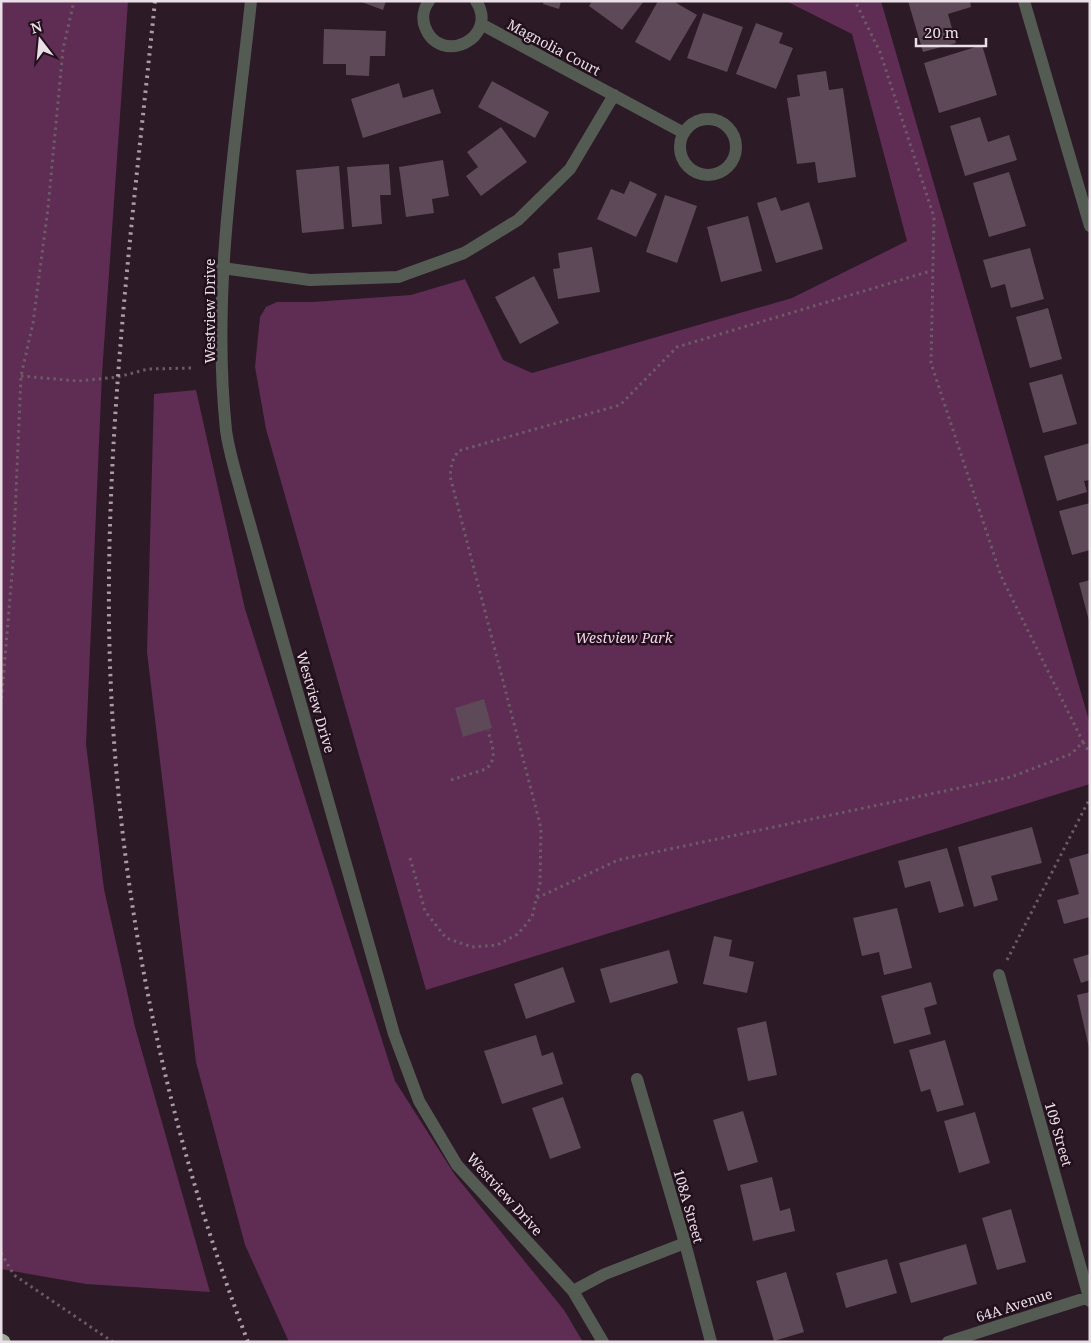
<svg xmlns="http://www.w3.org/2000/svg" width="1091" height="1343" viewBox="0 0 1091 1343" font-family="'Noto Serif',serif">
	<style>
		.green { fill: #5f2c53 }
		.building { fill: #5d4957 }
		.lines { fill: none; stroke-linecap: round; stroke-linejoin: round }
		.path { stroke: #6b5b67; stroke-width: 3; stroke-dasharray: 2.5 4; stroke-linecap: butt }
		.minor { stroke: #545b52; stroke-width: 12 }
		.tertiary { stroke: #545b52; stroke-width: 12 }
		.motorway { stroke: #9bab97; stroke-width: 15 }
		.rail { stroke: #aa9ca6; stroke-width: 4; stroke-dasharray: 2.5 5; stroke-linecap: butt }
		.labels { text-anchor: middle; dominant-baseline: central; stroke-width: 5; stroke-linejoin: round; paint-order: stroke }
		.street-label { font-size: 14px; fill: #ebdfe7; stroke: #22111d }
		.park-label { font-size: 14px; font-style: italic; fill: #f8d1ec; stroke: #22111d }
	</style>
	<rect width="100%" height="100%" fill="#2c1a27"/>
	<path class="green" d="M1,1H128L102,374L86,744L104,889L135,1027L210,1292L86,1284L1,1269Z
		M786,1H881L1090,724V784L426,990L266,429L255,367L260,317L266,307L277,302H313L411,295L465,279L503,360L532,373L792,298L907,241L852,34Z
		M196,390L245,609L395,1081L455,1175L564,1310L583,1342H289L245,1245L196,1062L147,652L154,394Z"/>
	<path class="building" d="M359,1H386L383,10Z
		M544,1H561L559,9L543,4Z
		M592,1H644L622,30L589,6Z
		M658,1H673L697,15L670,61L635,42Z
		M908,1H970L971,7L948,14L956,43L923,52Z
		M703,13L743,27L727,72L687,58Z
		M756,23L783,33L779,43L793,48L776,89L736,74Z
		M324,29L386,31L385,56H370L369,76L346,75V64H323Z
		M982,45L997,95L939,113L924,63Z
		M826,71L829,90L843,88L856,177L818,183L815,162L797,164L787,98L800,96L797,75Z
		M492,81L549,112L535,138L478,107Z
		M399,83L403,98L433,89L441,113L363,138L351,99Z
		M980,117L988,142L1009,135L1017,160L965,176L950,126Z
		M501,127L527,162L481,196L466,176L478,167L467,152Z
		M443,160L449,196L432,199L434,213L406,217L399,167Z
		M389,164L391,195H380L382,224L352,227L347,167Z
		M339,166L344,229L302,233L296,170Z
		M1009,172L1026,226L989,237L973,183Z
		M630,181L657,194L636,237L597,219L611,189L624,194Z
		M665,195L697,206L677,263L646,252Z
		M776,197L781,211L809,202L823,249L776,263L757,203Z
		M748,216L762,271L721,282L707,227Z
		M592,247L600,292L558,299L553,269L560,268L558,253Z
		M1030,248L1044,299L1011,308L1005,284L991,288L983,260Z
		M534,276L559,323L520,344L495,297Z
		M1048,308L1062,359L1030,368L1016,317Z
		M1062,374L1077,424L1043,433L1029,383Z
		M1090,443V480L1084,481L1087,492L1057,501L1044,456Z
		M1090,503V550L1072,555L1059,511Z
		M1090,580V621H1089L1079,583Z
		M484,699L492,728L463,737L455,708Z
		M1032,827L1042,863L991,876L998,900L974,907L958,847Z
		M947,848L964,906L939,913L930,881L905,888L898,861Z
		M1090,853V917L1064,924L1057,900L1079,894L1069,859Z
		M897,908L912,968L884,975L879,952L862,956L853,918Z
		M714,936L732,940L729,956L754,962L747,993L703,984Z
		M669,950L678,983L610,1003L600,969Z
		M1090,954V980L1081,983L1073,959Z
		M563,967L575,1002L526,1019L514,984Z
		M931,982L937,1004L924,1008L931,1034L894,1044L881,996Z
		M1090,992V1048H1089L1077,995Z
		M766,1021L777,1075L748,1081L737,1028Z
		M536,1035L542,1056L553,1052L563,1084L502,1104L484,1051Z
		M945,1040L964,1105L937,1112L930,1089L921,1092L909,1050Z
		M563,1097L581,1148L550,1159L532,1108Z
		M743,1111L758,1162L728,1171L713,1120Z
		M975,1112L990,1163L959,1173L944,1121Z
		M772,1177L780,1211L790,1208L795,1231L753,1241L740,1185Z
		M1011,1209L1026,1262L997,1270L982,1218Z
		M966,1244L977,1284L911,1303L899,1263Z
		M887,1259L897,1293L846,1308L836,1273Z
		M786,1272L804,1332L774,1341L756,1281Z"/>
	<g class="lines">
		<path class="path" d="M21,376L78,381L118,377L148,369L194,368
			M1,705L13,562L21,376L33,323L48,208L63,49L74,1
			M1083,742L1090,753
			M451,780L486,769C499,758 491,744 488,730
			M410,858L425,911L446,938L472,947L497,945L518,934L532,917L540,883L541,828L450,476L452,462L458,451L620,405L677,347L934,270
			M537,898L618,860L1011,777L1071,754L1083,742L1001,576L931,363L934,217L880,52L855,1
			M1007,960L1090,798
			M1,1253L14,1275L113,1342"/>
		<path class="minor" d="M429,1C423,9 422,19 425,27C440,67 500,38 476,1
			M481,24L684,133
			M680 147a28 28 0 1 1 56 0a28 28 0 1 1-56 0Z
			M222,268L310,280L398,277L464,253L518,220L570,169L614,95
			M999,975L1090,1301
			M637,1079L685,1243L711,1342
			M573,1291L605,1274L685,1243
			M948,1342L1089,1297"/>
		<path class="tertiary" d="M251,1C236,143 211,287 226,430C229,453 237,477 243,500L394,1034L419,1101L457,1165L573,1291L603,1342
			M1024,1L1090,226"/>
		<path class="motorway" d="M1,1341L3,1342"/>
		<path class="rail" d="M155,1C134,207 107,414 109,621C112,867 160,1113 248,1342"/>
	</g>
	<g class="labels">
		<g class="street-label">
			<text transform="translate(554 47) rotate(28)">Magnolia Court</text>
			<text transform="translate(209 311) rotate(-90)">Westview Drive</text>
			<text transform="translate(316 702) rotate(74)">Westview Drive</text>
			<text transform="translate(1059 1134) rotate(74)">109 Street</text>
			<text transform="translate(505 1194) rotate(48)">Westview Drive</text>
			<text transform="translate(689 1206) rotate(74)">108A Street</text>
			<text transform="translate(1014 1305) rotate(-18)">64A Avenue</text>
		</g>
		<g class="park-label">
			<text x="624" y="637">Westview Park</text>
		</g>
	</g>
	<rect width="1091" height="1343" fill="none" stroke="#ebdfe7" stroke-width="5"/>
	<g transform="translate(40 40) rotate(344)" stroke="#22111d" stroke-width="4" paint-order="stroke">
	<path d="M0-4L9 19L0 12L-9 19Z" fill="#ebdfe7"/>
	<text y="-8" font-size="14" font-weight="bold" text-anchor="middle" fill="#ebdfe7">N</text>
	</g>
	<path d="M916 38v8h70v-8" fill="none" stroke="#ebdfe7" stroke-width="2.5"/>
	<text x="924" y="38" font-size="15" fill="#ebdfe7" stroke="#22111d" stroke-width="4" paint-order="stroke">20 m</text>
</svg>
